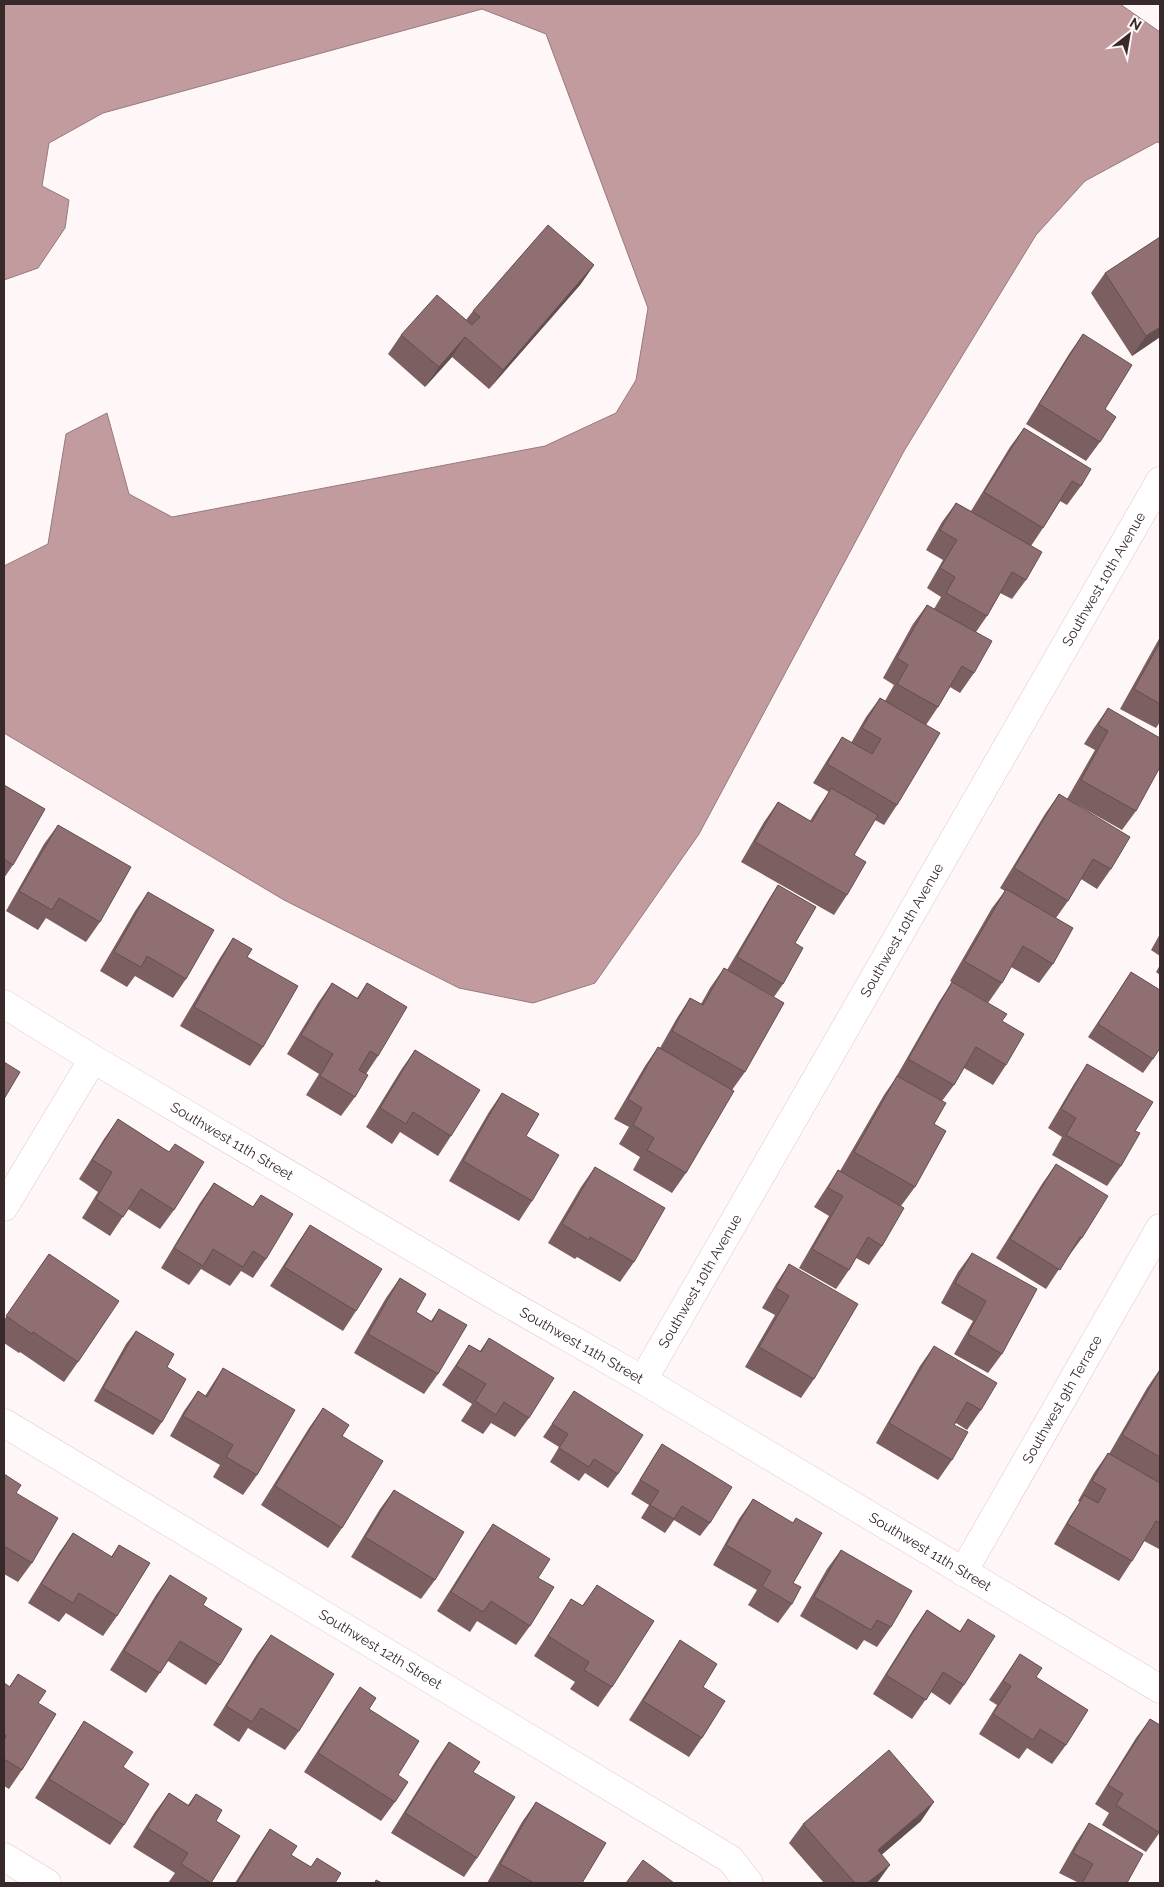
<svg xmlns="http://www.w3.org/2000/svg" width="1164" height="1887" viewBox="0 0 1164 1887" font-family="Raleway,sans-serif">
	<style>
		.water { fill: #c19b9e; stroke: #98797c }
		.lines { fill: none; stroke-linecap: round; stroke-linejoin: round }
		.minor-casing { stroke: #e7c4c6; stroke-width: 29 }
		.tertiary-casing { stroke: #e7c4c6; stroke-width: 29 }
		.minor { stroke: #fff; stroke-width: 28 }
		.tertiary { stroke: #fff; stroke-width: 28 }
		.wall { fill: #7b5f61 }
		.shaded-wall { fill: #644e4f }
		.building { fill: #8f6f71; stroke: #644e4f }
		.labels { text-anchor: middle; dominant-baseline: central; stroke-width: 4.5; stroke-linejoin: round; paint-order: stroke }
		.street-label { font-size: 14px; fill: #382a2b; stroke: #fef6f7 }
	</style>
	<rect width="100%" height="100%" fill="#fef6f7"/>
	<path class="water" d="M4,4H1120L1160,32V143L1157,142L1085,181L1036,235L904,451L699,834L595,983L533,1003L459,988L284,900L4,733V566L48,544L66,434L107,413L129,494L172,517L545,446L616,413L636,380L648,308L546,34L482,9L103,113L49,143L42,186L69,200L65,228L38,268L4,280Z"/>
	<g class="lines">
		<g class="minor-casing">
			<g id="minor">
				<path id="s1" d="M4,1004L93,1059L490,1293L643,1380L1160,1689"/>
				<path d="M4,1207L93,1059"/>
				<path id="s2" d="M643,1380L1160,481"/>
				<path id="s3" d="M4,1423L730,1859L749,1883"/>
				<path id="s4" d="M963,1572L1160,1228"/>
			</g>
		</g>
		<g class="tertiary-casing">
			<path id="tertiary" d="M4,1857L47,1883"/>
		</g>
		<use href="#minor" class="minor"/>
		<use href="#tertiary" class="tertiary"/>
	</g>
	<path class="wall" d="M594,265L580,285L489,389L452,357L425,387L388,354L401,335L466,320L473,311Z
		M1105,273L1160,337L1132,356L1091,293Z
		M1083,334L1105,409L1100,442L1086,461L1026,424L1069,354Z
		M1024,428L1081,486L1067,505L1060,501L1043,528L1031,546L1026,580L1012,599L1000,593L987,616L976,632L974,673L960,693L950,687L938,707L926,725L897,805L884,825L875,820L854,855L847,895L834,915L741,862L764,822L778,802L810,821L818,808L829,792L813,783L829,757L842,737L851,743L866,717L880,698L885,701L894,685L883,678L913,624L927,605L934,609L941,597L927,588L943,560L926,550L942,522L956,503L971,511L1010,447Z
		M1160,637V722L1156,728L1120,709Z
		M1108,708L1136,811L1122,830L1074,803L1111,869L1097,889L1081,879L1068,901L1056,918L1053,964L1039,983L1011,967L1002,983L988,1003L950,981L992,908L1005,891L1000,888L1045,814L1059,794L1067,799L1095,750L1084,744L1094,728Z
		M4,785L13,865L4,878Z
		M58,825L100,922L86,942L46,918L38,930L6,911L44,844Z
		M778,885L795,943L783,984L774,997L727,970L769,899Z
		M148,892L186,979L173,998L135,976L127,987L100,971L135,911Z
		M1160,934V956L1151,950Z
		M233,938L247,957L263,1047L250,1066L180,1026L220,958Z
		M1160,965V975L1156,972Z
		M724,968L745,1072L732,1090L686,1173L672,1193L633,1170L640,1157L619,1144L629,1127L614,1119L645,1066L658,1047L660,1048L677,1018L690,998L701,1004L710,988Z
		M1131,972L1153,1059L1143,1073L1088,1037Z
		M952,982L1002,1021L1006,1065L993,1085L964,1068L954,1085L942,1101L934,1124L915,1187L901,1206L882,1246L869,1265L856,1258L849,1270L836,1289L799,1268L829,1216L814,1207L825,1190L838,1170L840,1171L884,1095L895,1079L939,1002Z
		M332,983L357,998L367,983L378,1056L366,1074L355,1097L341,1116L306,1095L319,1074L287,1054L318,1003Z
		M415,1050L451,1136L438,1156L400,1132L392,1144L366,1127L401,1070Z
		M1087,1064L1135,1131L1121,1166L1107,1186L1052,1155L1062,1137L1048,1128L1074,1084Z
		M502,1093L526,1136L532,1201L519,1221L449,1181L489,1112Z
		M118,1119L169,1152L174,1210L160,1229L128,1209L110,1236L82,1218L98,1192L79,1179L104,1139Z
		M1056,1164L1082,1238L1068,1257H1067L1046,1289L996,1258L1042,1184Z
		M595,1167L634,1262L620,1282L577,1257L575,1259L548,1243L581,1187Z
		M214,1183L253,1207L261,1195L266,1259L253,1278L241,1271L230,1286L201,1269L189,1285L161,1268L200,1203Z
		M310,1225L356,1311L343,1331L270,1286L297,1244Z
		M972,1253L1002,1354L988,1373L954,1354L973,1321L941,1303L958,1272Z
		M49,1254L78,1362L64,1382L20,1352L19,1353L4,1343V1320Z
		M789,1264L814,1379L801,1398L745,1367L775,1315L762,1308L776,1284Z
		M400,1278L416,1312L431,1321L439,1309L438,1374L424,1394L354,1353L386,1298Z
		M136,1331L167,1367L162,1422L153,1435L94,1401L126,1344Z
		M489,1338L529,1418L515,1437L491,1423L483,1434L461,1421L472,1404L442,1385L469,1345L480,1351Z
		M934,1346L981,1410L967,1430L956,1423L954,1425L952,1460L938,1480L876,1443L920,1366Z
		M223,1368L257,1475L243,1495L213,1477L220,1465L170,1436L184,1411L198,1391L205,1396Z
		M1160,1369V1480L1159,1482L1160,1483V1547L1159,1549L1144,1541L1132,1561L1119,1581L1054,1544L1071,1515L1080,1502L1078,1501L1094,1473L1108,1453L1109,1454L1147,1388Z
		M574,1391L618,1474L608,1488L585,1473L579,1481L550,1462L559,1447L543,1437Z
		M323,1408L342,1436V1528L328,1548L261,1505L309,1428Z
		M662,1444L710,1523L700,1536L674,1520L665,1533L641,1518L649,1505L631,1494L653,1458Z
		M4,1474L16,1493L32,1563L18,1582L4,1574Z
		M394,1490L435,1580L421,1599L351,1557L380,1509Z
		M753,1499L793,1523L796,1518L792,1604L778,1623L748,1605L757,1590L713,1565L739,1519Z
		M493,1524L538,1578L530,1626L516,1645L477,1621L470,1632L437,1611L480,1543Z
		M73,1533L111,1557L119,1545L117,1616L103,1636L66,1613L59,1622L28,1603L59,1553Z
		M841,1550L891,1627L877,1647L864,1640L857,1650L800,1616L827,1569Z
		M170,1575L220,1665L206,1685L168,1661L146,1693L110,1670L156,1595Z
		M597,1585L612,1687L598,1707L570,1689L575,1682L534,1656L558,1619L571,1599L582,1606Z
		M927,1610L960,1631L968,1619L964,1685L950,1705L931,1692L912,1719L873,1694L913,1630Z
		M271,1635L299,1731L285,1750L248,1728L239,1742L213,1725L257,1654Z
		M680,1640L703,1687L702,1738L689,1757L629,1720L667,1660Z
		M1020,1654L1036,1677L1066,1745L1052,1764L1027,1748L1019,1759L979,1734L997,1705L989,1700Z
		M18,1674L38,1703L22,1770L9,1789L4,1786V1683L9,1687Z
		M360,1687L398,1775L395,1802L381,1821L304,1772L346,1707Z
		M1150,1719L1160,1832L1146,1852L1102,1825L1109,1813L1095,1804L1136,1738Z
		M84,1721L124,1825L110,1845L35,1798L71,1741Z
		M449,1742L473,1772L477,1858L464,1877L391,1833L435,1762Z
		M169,1793L188,1805L196,1794L216,1821L240,1836L211,1883H168L175,1873L133,1847L155,1812Z
		M536,1802L582,1883H487L522,1822Z
		M921,1821L881,1855L877,1883H824L789,1843L803,1824Z
		M1089,1823L1127,1883H1079L1059,1873L1076,1843Z
		M270,1829L291,1855L335,1883H235L257,1848Z"/>
	<path class="shaded-wall" d="M594,265L580,285L489,389L503,370Z
		M1160,327V337L1132,356L1146,336Z
		M465,337L452,357L425,387L439,367Z
		M934,1802L921,1821L864,1870L878,1850Z
		M890,1865L877,1883H867Z"/>
	<path class="building" d="M548,225L594,265L503,370L465,337L439,367L401,335L437,295L472,325L480,317L473,311Z
		M1160,237V327L1146,336L1105,273Z
		M1083,334L1132,365L1105,409L1116,417L1100,442L1039,404Z
		M1024,428L1091,469L1081,486L1072,481L1043,528L984,492Z
		M956,503L1042,552L1026,580L1012,572L987,616L946,593L955,577L940,568L957,540L940,530Z
		M927,605L992,641L974,673L962,666L938,707L897,684L908,665L897,658Z
		M1160,642V704L1134,689Z
		M880,698L940,733L897,805L827,764L842,737L872,754L881,739L862,728Z
		M1108,708L1160,738V767L1136,811L1081,780L1108,731L1098,725Z
		M4,785L45,809L13,865L4,859Z
		M831,788L878,815L854,855L866,862L847,895L755,842L778,802L812,822Z
		M1059,794L1130,837L1111,869L1093,859L1068,901L1014,868Z
		M58,825L131,867L100,922L59,898L52,910L19,891Z
		M778,885L816,907L795,943L803,948L783,984L737,957Z
		M1006,889L1073,928L1053,964L1023,946L1002,983L964,961Z
		M148,892L214,930L186,979L147,956L141,967L114,952Z
		M233,938L252,949L247,957L298,986L263,1047L194,1007Z
		M724,968L784,1003L745,1072L672,1031L690,998L703,1005Z
		M1131,972L1160,990V1048L1153,1059L1098,1024Z
		M952,982L1007,1014L1002,1021L1024,1034L1006,1065L976,1047L954,1085L908,1059Z
		M332,983L358,999L367,983L407,1007L378,1056L370,1051L359,1070L368,1075L355,1097L320,1076L333,1054L301,1035Z
		M658,1047L734,1091L686,1173L647,1150L654,1138L633,1125L642,1108L628,1099Z
		M415,1050L480,1090L451,1136L413,1112L406,1124L380,1108Z
		M4,1062L20,1072L4,1099Z
		M1087,1064L1153,1102L1135,1131L1140,1133L1121,1166L1066,1135L1076,1118L1061,1109Z
		M897,1076L946,1103L934,1124L946,1131L915,1187L854,1152Z
		M502,1093L539,1114L526,1136L559,1155L532,1201L463,1161Z
		M118,1119L169,1152L175,1144L204,1162L174,1210L141,1189L123,1217L96,1199L112,1172L92,1160Z
		M1056,1164L1108,1196L1082,1238L1080,1237L1060,1270L1010,1239Z
		M595,1167L665,1208L634,1262L590,1237L589,1240L562,1224Z
		M838,1170L904,1208L882,1246L868,1237L849,1270L812,1249L843,1196L828,1188Z
		M214,1183L253,1207L261,1195L293,1214L266,1259L253,1251L243,1267L213,1249L203,1266L174,1248Z
		M310,1225L382,1269L356,1311L284,1267Z
		M972,1253L1037,1289L1002,1354L968,1334L986,1301L955,1283Z
		M49,1254L119,1301L78,1362L33,1332L32,1334L6,1316Z
		M789,1264L858,1304L814,1379L759,1347L789,1296L776,1288Z
		M400,1278L426,1294L416,1312L432,1322L439,1309L467,1325L438,1374L368,1334Z
		M136,1331L174,1354L167,1367L186,1379L162,1422L103,1388Z
		M489,1338L554,1378L529,1418L504,1402L496,1415L475,1401L486,1384L456,1366L469,1345L481,1352Z
		M934,1346L997,1383L981,1410L967,1402L954,1425L968,1432L952,1460L889,1423Z
		M223,1368L295,1410L257,1475L226,1457L233,1445L183,1416L198,1391L207,1397Z
		M1160,1370V1457L1122,1435Z
		M574,1391L643,1435L618,1474L594,1459L589,1467L559,1448L568,1434L552,1424Z
		M323,1408L349,1425L342,1436L383,1461L342,1528L275,1486Z
		M662,1444L732,1487L710,1523L682,1506L674,1519L650,1505L659,1491L640,1480Z
		M1108,1453L1160,1483V1523L1156,1521L1132,1561L1067,1524L1084,1495L1098,1503L1106,1489L1092,1481Z
		M4,1474L21,1485L16,1493L58,1518L32,1563L4,1546Z
		M394,1490L464,1532L435,1580L365,1537Z
		M753,1499L793,1523L796,1518L822,1533L793,1583L801,1587L792,1604L762,1586L771,1571L726,1545Z
		M493,1524L550,1559L538,1578L554,1587L530,1626L491,1601L483,1612L451,1592Z
		M73,1533L112,1557L119,1545L150,1563L117,1616L79,1593L73,1603L41,1584Z
		M841,1550L912,1591L891,1627L877,1620L871,1630L814,1597Z
		M170,1575L207,1598L203,1605L242,1629L220,1665L180,1641L160,1673L124,1651Z
		M597,1585L654,1621L612,1687L584,1670L589,1662L548,1636L571,1599L583,1606Z
		M927,1610L960,1632L968,1619L995,1636L964,1685L943,1672L926,1700L886,1675Z
		M271,1635L334,1674L299,1731L261,1708L252,1722L226,1706Z
		M680,1640L717,1664L703,1687L725,1701L702,1738L643,1701Z
		M1020,1654L1042,1668L1036,1677L1088,1710L1066,1745L1040,1729L1033,1740L993,1714L1011,1686L1003,1681Z
		M18,1674L46,1691L38,1703L56,1714L22,1770L4,1759V1740L6,1736L4,1734V1683L10,1687Z
		M360,1687L376,1698L369,1709L419,1741L398,1775L408,1782L395,1802L318,1753Z
		M1150,1719L1160,1725V1833L1116,1805L1123,1794L1108,1785Z
		M84,1721L133,1752L123,1767L149,1784L124,1825L49,1779Z
		M449,1742L480,1762L473,1772L515,1797L477,1858L405,1813Z
		M889,1750L934,1802L878,1850L890,1865L867,1883H855L803,1824Z
		M169,1793L189,1806L196,1794L222,1810L216,1821L240,1836L211,1883L181,1864L188,1853L147,1828Z
		M536,1802L606,1843L582,1883H534L500,1864Z
		M1089,1823L1143,1854L1127,1883H1082L1093,1864L1073,1853Z
		M270,1829L297,1846L291,1855L311,1867L317,1858L341,1873L335,1883H237Z
		M643,1860L674,1883H626Z
		M376,1880L382,1883H375Z"/>
	<g class="labels">
		<g class="street-label">
			<text stroke="none"><textPath href="#s2" startOffset="924">Southwest 10th Avenue</textPath></text>
			<text stroke="none"><textPath href="#s2" startOffset="519">Southwest 10th Avenue</textPath></text>
			<text stroke="none"><textPath href="#s1" startOffset="266">Southwest 11th Street</textPath></text>
			<text stroke="none"><textPath href="#s2" startOffset="114">Southwest 10th Avenue</textPath></text>
			<text stroke="none"><textPath href="#s1" startOffset="671">Southwest 11th Street</textPath></text>
			<text stroke="none"><textPath href="#s4" startOffset="199">Southwest 9th Terrace</textPath></text>
			<text stroke="none"><textPath href="#s1" startOffset="1076">Southwest 11th Street</textPath></text>
			<text stroke="none"><textPath href="#s3" startOffset="439">Southwest 12th Street</textPath></text>
		</g>
	</g>
	<rect width="1164" height="1887" fill="none" stroke="#382a2b" stroke-width="10"/>
	<g transform="translate(1129 35) rotate(31)" stroke="#fef6f7" stroke-width="4" paint-order="stroke">
	<path d="M0-4L9 19L0 12L-9 19Z" fill="#382a2b"/>
	<text y="-8" font-size="14" font-weight="bold" text-anchor="middle" fill="#382a2b">N</text>
	</g>
</svg>
